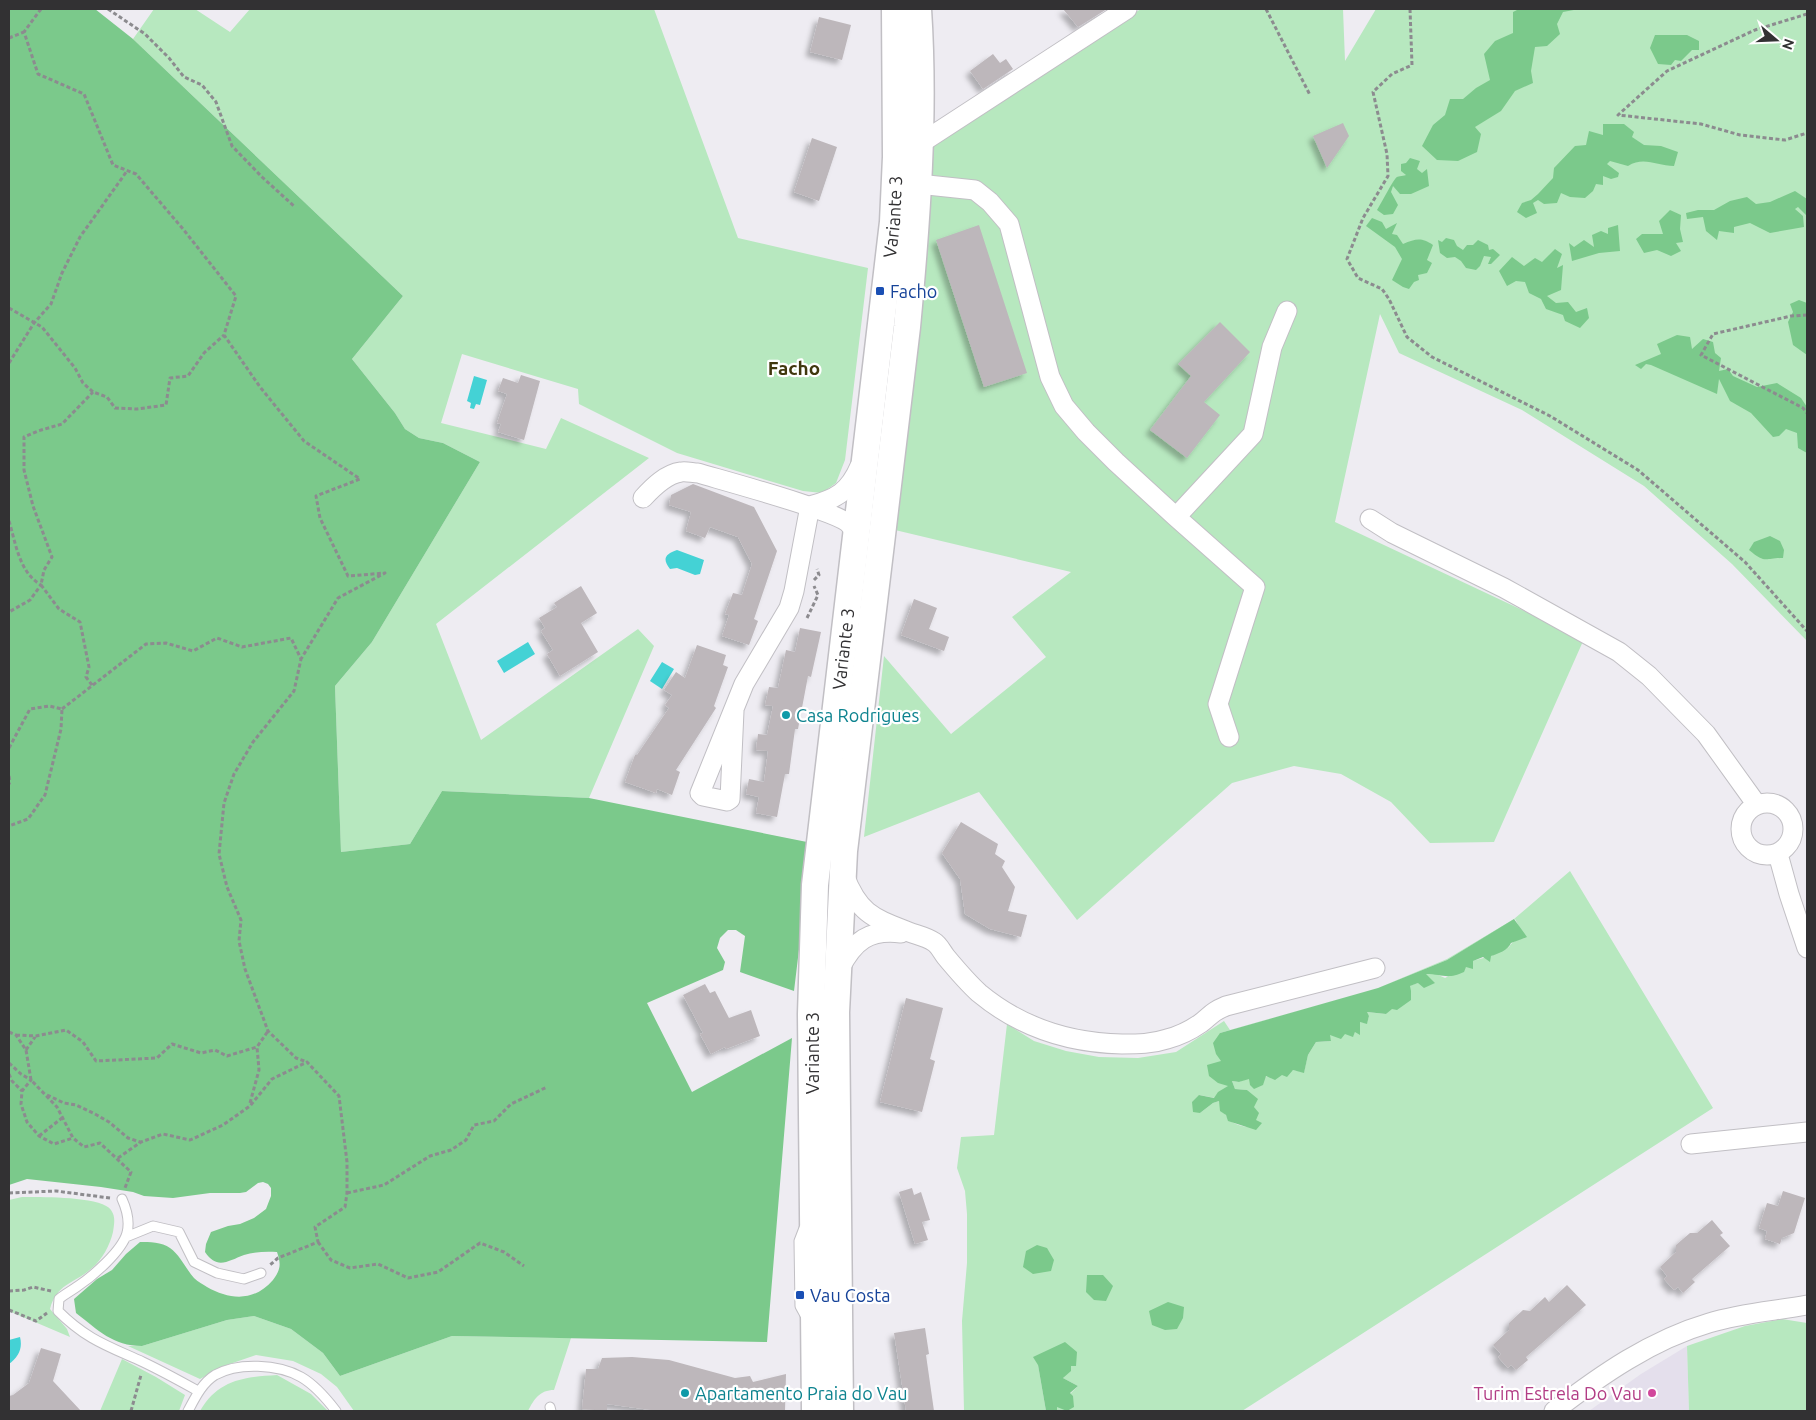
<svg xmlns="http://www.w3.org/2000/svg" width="1816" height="1420" viewBox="0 0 1816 1420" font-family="Ubuntu,sans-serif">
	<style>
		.built { fill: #e4dfec }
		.green { fill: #b7e8bf; fill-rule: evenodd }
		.forest { fill: #7bc98b }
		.water { fill: #44d2d5 }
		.building { fill: #bdb7bb; filter: url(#shadow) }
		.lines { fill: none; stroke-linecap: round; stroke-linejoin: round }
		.lane-casing { stroke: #c1bfc4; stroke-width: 11 }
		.street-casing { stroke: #c1bfc4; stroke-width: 21 }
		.secondary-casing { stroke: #c1bfc4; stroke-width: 29 }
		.path { stroke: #8c8b8f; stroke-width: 3; stroke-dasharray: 4 2.5; stroke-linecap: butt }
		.lane { stroke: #fff; stroke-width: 9 }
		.street { stroke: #fff; stroke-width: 19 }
		.secondary { stroke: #fff; stroke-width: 26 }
		.transit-dot { fill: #1a4fb4; stroke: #fff; stroke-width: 2 }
		.culture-dot { fill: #0f9aa8; stroke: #fff; stroke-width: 2 }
		.hotel-dot { fill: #d1479c; stroke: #fff; stroke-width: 2 }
		.labels { text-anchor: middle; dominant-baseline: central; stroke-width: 4.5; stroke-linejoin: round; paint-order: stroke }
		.street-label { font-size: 18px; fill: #323133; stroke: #fff }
		.transit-label { font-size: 18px; fill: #164399; stroke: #fff; text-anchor: start }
		.culture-label { font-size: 18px; fill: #0d838f; stroke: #fff; text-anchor: start }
		.hotel-label { font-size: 18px; fill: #b23c85; stroke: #fff; text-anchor: end }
		.neighbourhood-label { font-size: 19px; font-weight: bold; fill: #40370d; stroke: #fff }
	</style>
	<defs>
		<filter id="shadow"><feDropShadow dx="-4.5" dy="4.5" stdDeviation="2.5" flood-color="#0004"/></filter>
	</defs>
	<rect width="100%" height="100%" fill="#eeecf2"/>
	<path class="built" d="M1687,1346L1689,1411H1589L1641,1374Z"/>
	<path class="green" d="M154,9H195L230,32L250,9H654L738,238L868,268L845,460L836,483L822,493L803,491L677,453L579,404L578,389L462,354L441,423L546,449L561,418L649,458L436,624L481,740L638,629L654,646L589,798L442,791L410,844L341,852L335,686L372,642L480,462L443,443L419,438L405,429L395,413L352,359L403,296L133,39Z
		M1141,9H1343L1345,61L1376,9H1807V641L1732,564L1644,486L1522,410L1399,353L1380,314L1335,522L1584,639L1494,842L1430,843L1391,802L1341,774L1294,766L1232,783L1077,920L979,792L864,837L884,656L951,734L1046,657L1012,617L1071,572L895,530L932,134Z
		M1570,871L1713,1108L1242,1411H1057V1407L1078,1386L1063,1378L1071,1366H1076L1038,1365L1046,1411H964L962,1321L967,1263V1214L965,1191L957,1168L961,1137L994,1135L1007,1024L1034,1041L1066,1051L1099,1057L1138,1058L1176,1052L1224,1021L1230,1030L1378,988L1447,959L1514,919ZM1515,919L1525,938C1519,939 1512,941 1509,947L1491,956L1472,961L1466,967L1445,978L1436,974L1425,973L1418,983L1409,986L1386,1014L1366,1012L1369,1016L1367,1023L1360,1022L1353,1036L1345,1033L1329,1035L1331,1041L1316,1042L1308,1055L1304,1072L1293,1070L1282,1075L1249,1078L1239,1082L1232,1081L1235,1089L1247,1090L1254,1107L1256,1120L1248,1127C1228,1124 1227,1118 1219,1101L1213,1103L1200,1113L1199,1095L1215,1098L1229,1086L1221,1061L1220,1033L1378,988L1447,960Z
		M22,1197C39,1197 102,1196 111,1210C116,1217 114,1224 113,1232C110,1245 102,1260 92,1268C74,1284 57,1283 50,1309L67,1329L70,1337L9,1311V1200Z
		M254,1316L291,1329L323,1353L340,1376L452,1336L571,1338L554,1390C540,1390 534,1399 528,1411H354L337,1387L321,1374L293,1361L256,1355L221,1367L200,1379L128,1346H142L227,1320Z
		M1782,1319L1807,1323V1411H1689L1687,1346L1745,1326Z
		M122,1359L156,1377L185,1395L179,1411H100Z
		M277,1375L311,1394L328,1411H200C218,1380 243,1377 277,1375Z"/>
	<path class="forest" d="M9,9H95L133,39L403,296L352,359L395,413L405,429L419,438L443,443L480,462L372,642L335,686L341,852L410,844L442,791L589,798L807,842L800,941L794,991L740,972L745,936L736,930H728L720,938L717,948L725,962L723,970L647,1003L692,1092L792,1038L767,1342L452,1336L340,1376L323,1353L291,1329L254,1316L227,1320L142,1346C113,1346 98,1330 76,1313L74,1299L97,1279L112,1270L126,1254L140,1242C149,1242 162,1242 170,1248C180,1255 186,1269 194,1278C198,1282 203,1284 207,1287C230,1300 254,1302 273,1280C281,1269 281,1264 277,1252C266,1251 254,1252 244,1255C228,1261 217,1270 205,1252L206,1244L211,1232L228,1226L240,1224L254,1218L266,1209L271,1196V1188L268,1184L263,1182L258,1183L246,1192L240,1193H210L173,1198L144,1196L133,1192L101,1187L27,1179L9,1185Z
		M1519,9H1579L1563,12L1557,24L1560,34L1547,46L1535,47L1531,71L1533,83L1515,91L1501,111L1475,127L1481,134L1477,152L1458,161L1437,160L1422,146L1433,125L1445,115L1450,99H1463L1476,88L1490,80L1484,54L1495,41L1513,33V12Z
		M1655,35H1687L1699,41V50H1692L1681,61L1675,60L1671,65L1658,64L1650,48Z
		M1603,124H1624L1634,132L1632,137L1644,145L1661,146L1678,152L1674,166C1657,166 1644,156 1628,166L1610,161L1607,164L1619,173L1618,177L1611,179L1603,176V185L1596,184L1593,191L1585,198L1570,197L1561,193L1557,203L1544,204L1538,200L1533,203L1537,213L1526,218L1517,212L1522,203L1531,200L1538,194L1553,178L1554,168L1575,146L1586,145L1589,131L1603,135Z
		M1410,158L1420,161L1417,169L1422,173L1427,169L1429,186L1411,194H1400L1393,186L1391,192L1398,205L1393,214L1384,215L1377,210C1381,204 1394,178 1397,177C1398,176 1405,176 1406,175L1401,171V164L1406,163Z
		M1795,191L1807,199V216L1798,207L1795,209L1803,216L1804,227L1770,233L1750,223L1734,227V233L1719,231L1717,240L1706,231L1703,217L1687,219L1686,213L1698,210H1714L1730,201L1747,197L1756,204L1770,202Z
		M1670,210L1681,215L1680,229L1683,242L1676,243L1681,251L1671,256L1657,250L1644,253L1636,239L1642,234H1663L1659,221Z
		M1372,218L1382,222L1386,229L1397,223L1392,234L1397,235L1403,244C1416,239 1421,237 1433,245L1427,260L1432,263L1427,273L1418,275L1419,280L1414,282L1409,289L1403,287L1392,280L1402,259L1395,247L1366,226Z
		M1618,225L1620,251L1599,253L1572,261L1569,243L1574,247L1584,240L1594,247L1592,235L1601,231L1608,234V228Z
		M1446,238L1454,240L1457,246L1463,250L1467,245H1473L1478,240L1488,245L1489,250L1493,249L1500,255L1491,264H1488L1491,257L1484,256L1480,266L1476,270L1466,268L1461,261L1455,257L1447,258L1440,253L1438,240L1442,242Z
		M1555,249L1562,254L1557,268L1563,265L1561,290L1547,296L1556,303L1568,302L1576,312L1587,308L1589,318L1580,328L1565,321L1563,315L1546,309L1541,299L1529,293L1525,282L1516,281L1507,286L1499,271L1512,257L1524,266L1535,258L1542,262Z
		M1799,300L1807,303V355L1793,345L1788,322L1793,312L1790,304Z
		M1677,335L1690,337L1692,349L1703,339L1713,342L1715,353L1721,358L1719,371L1728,369L1733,376L1757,387L1777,383L1801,398L1807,407V453L1798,448L1797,433L1786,429L1779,436L1773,437L1751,413L1730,401L1719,379L1717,394L1651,365L1646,364L1641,369L1635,365L1661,354L1657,344Z
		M1770,536L1780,541L1784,550L1783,558C1764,558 1766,564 1749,550L1754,542Z
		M1514,919L1527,937L1511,943C1508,950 1498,954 1491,956L1490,962L1483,957L1473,961V969L1466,967L1464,972C1447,980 1442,974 1426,974L1435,983L1424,988L1418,983L1410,986L1411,991V1000L1397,1010L1392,1009L1386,1014L1367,1012L1369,1016L1367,1024L1360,1022V1035L1355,1032L1353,1037L1345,1034L1341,1039L1330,1035L1331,1041L1316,1042L1308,1055L1304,1073L1293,1070L1287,1077L1282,1075L1275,1080L1266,1076L1263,1085L1254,1089L1250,1085L1249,1079L1239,1082L1232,1081L1235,1089L1247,1090L1258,1099L1254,1107L1259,1113L1256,1120L1262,1123L1256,1130L1228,1121L1226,1115L1220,1111L1219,1101L1213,1103L1200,1113L1193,1112L1192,1102L1199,1095L1214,1098L1218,1092L1228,1086L1218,1083L1209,1076L1207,1065L1221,1061L1216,1054L1213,1043L1220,1033L1378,988L1447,960Z
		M1037,1245L1047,1248L1054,1260L1051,1271L1033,1274L1023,1267L1026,1251Z
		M1087,1275H1103L1113,1286L1106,1301L1094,1300L1086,1292Z
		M1168,1302L1184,1307L1183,1318L1177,1329L1165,1330L1152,1325L1149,1311Z
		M1065,1342L1077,1352L1076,1366H1071V1371L1063,1378L1078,1386L1070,1393L1073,1396L1074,1407L1067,1411L1057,1407V1411H1046L1038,1365L1033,1357Z"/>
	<path class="water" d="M474,376L487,380L480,405L476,404L474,409L470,408L471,403L467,401Z
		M677,550L704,560L700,574L695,575L677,568L670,569C662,559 665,554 677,550Z
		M528,642L535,654L504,673L497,661Z
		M662,662L674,669L662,689L650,681Z
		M20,1337C23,1349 18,1357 9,1364V1340Z"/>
	<path class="building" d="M1063,9H1107L1078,27Z
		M819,17L851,25L842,60L810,52Z
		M993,54L1000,63L1006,59L1013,69L983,89L970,71Z
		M1343,123L1349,136L1327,168L1313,136Z
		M812,138L837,147L819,201L794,192Z
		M979,225L1027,373L984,387L936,240Z
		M1220,322L1250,352L1204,402L1220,415L1187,458L1150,430L1191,376L1178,364Z
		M521,375L540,381L524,440L498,432L501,424L497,423L507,394L498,391L503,378L518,383Z
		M693,484L754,507L777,551L754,619L758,621L749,645L722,636L729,615L725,614L733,593L742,595L752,564L738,537L710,527L705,538L686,531L691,512L669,505L671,495Z
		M581,586L597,613L581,623L598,652L560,676L547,654L553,650L541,631L545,628L539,618L557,607L554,603Z
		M914,599L937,608L929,629L949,637L944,651L901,635Z
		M800,628L821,632L811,677L808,676L798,729H795L789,774H785L777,817L756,813L759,797L746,794L749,779L764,782L768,751L756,750L758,734L767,735L773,706L765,705L769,687L778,688L786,650L795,652Z
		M697,645L726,655L723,665L728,667L714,706L716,708L676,770L680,772L672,795L657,789L656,793L625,782L635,755H637L669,708L665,705L672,695L664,690L676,672L685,678Z
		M961,822L998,844L995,854L1005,861L1002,867L1015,887L1008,911L1027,915L1021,937L990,929L965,914L960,879L942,853Z
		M705,984L710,993L715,991L729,1018L751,1010L760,1036L726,1049L725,1047L711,1054L700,1034L703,1033L683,995Z
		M906,998L943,1008L930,1059L935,1061L922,1112L880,1102Z
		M912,1188L914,1195L921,1192L930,1220L922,1222L928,1240L915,1244L899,1192Z
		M1783,1191L1805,1198L1794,1233L1782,1238L1780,1244L1765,1239L1767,1231L1759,1228L1767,1203L1778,1206Z
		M1712,1220L1723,1233L1720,1235L1730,1246L1692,1279L1695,1282L1683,1293L1678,1287L1674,1290L1664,1279L1667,1276L1660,1267L1676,1252V1245L1690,1233H1697Z
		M1567,1285L1586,1305L1526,1357L1528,1360L1516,1370L1511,1365L1508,1368L1498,1357L1501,1354L1493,1345L1509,1330V1323L1523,1310L1530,1311L1545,1297L1549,1302Z
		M925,1328L929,1354L926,1355L934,1411H906L894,1333Z
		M41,1348L61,1354L53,1381L81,1411H9V1396L13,1395L29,1383Z
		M632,1357L669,1360L735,1378L750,1376L753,1382L786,1374L785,1411H658L607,1404V1411L582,1409L586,1369H598L602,1358Z"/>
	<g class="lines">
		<g class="lane-casing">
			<path id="lane" d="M122,1199C127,1210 130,1221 127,1233C122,1251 93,1276 78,1286C71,1291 65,1294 59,1299L58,1311C87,1340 108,1346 143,1362C162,1371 180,1381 198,1391
				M804,1228L799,1241L800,1306L806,1317
				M126,1237L153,1226L179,1232L194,1262L217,1273L244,1279L261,1273
				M550,1407L551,1411
				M188,1411C195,1398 202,1383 215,1375C238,1362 278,1364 301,1377C315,1385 326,1398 336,1411"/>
		</g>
		<g class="street-casing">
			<path id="street" d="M921,143L1127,9
				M918,184L975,190L990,202L1009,224L1050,377L1064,406L1086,432L1116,462L1176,517L1255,587L1218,704L1229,737
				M643,498C653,487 666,474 681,472C686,471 693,473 698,473C721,480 842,512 851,526C854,530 855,536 856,541
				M810,506C836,499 849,492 860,466
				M1176,517L1253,434L1272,347L1287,311
				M1370,519L1392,533L1504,588L1619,652L1649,676L1706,734L1757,805
				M734,711L730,799L727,801L703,796L700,793L744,684L789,608L794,591L810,506
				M1741 829a26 26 0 1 1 52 0a26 26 0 1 1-52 0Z
				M1778,854L1789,894L1807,948
				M844,875C859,914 873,918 909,932C917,935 927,937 934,942C939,945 942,952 946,957C956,969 967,982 979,993C1020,1027 1070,1043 1122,1044C1138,1044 1152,1044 1167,1039C1179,1036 1191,1030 1201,1023C1212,1014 1212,1012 1226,1006L1375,968
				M840,968C854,941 869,929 901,933
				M1691,1144L1807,1132
				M1554,1411C1601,1375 1651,1340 1709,1323C1741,1313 1774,1311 1807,1305"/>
		</g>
		<g class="secondary-casing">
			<g id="secondary">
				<path id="s1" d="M815,1411L811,1014L815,885L893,222L896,157L895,9"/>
				<path d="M840,1411L836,1012L844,851L907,327C917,221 925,115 918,9"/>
			</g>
		</g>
		<path class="path" d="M41,9L24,32L38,74L84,94L113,165L136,174L183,229L236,296L224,335L260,387L304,441L360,479L316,496L320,518L348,576L385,573L338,598L301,659
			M108,9L145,34L169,58L184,77L202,85L216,102L232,146L262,177L295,207
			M1266,9L1310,95
			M1410,9L1412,65L1392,74L1373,92L1387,154L1388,176L1363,218L1347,259L1358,278L1382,289L1389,299L1407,337L1432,357L1550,416L1638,470L1745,562L1807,631
			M1807,14L1755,30L1667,71L1618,115L1701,124L1740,135L1785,140L1807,133
			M9,38L24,32
			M9,308L42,327L75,368L83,383L93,392L107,397L115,408L137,409L166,405L170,378L188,376L204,353L224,335
			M1807,315L1791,316L1713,334L1701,355L1803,408L1807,413
			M9,363L34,323L51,304L62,273L80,237L127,171
			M9,521C16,544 19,572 41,585L30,600L9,612
			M814,580L819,575L817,569
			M807,618L818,595L814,586
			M92,685L86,677L89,667L80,622L59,609L41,585L44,570L52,557L33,506L24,470V437L38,431L62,424L93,392
			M62,709L146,644L166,643L193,651L217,638L242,647L291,638L301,659L294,691L253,742L234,774L224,803L219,854L227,887L241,920L239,941L245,969L268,1031L296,1058L307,1062
			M9,748L30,709L49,706L62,709L61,729L45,795L28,819L9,826
			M9,776L10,782L9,784
			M9,1032L16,1035L26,1050L31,1080L57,1107L73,1138L84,1147L100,1143L131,1172L125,1188
			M16,1035L36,1036L66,1030L83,1042L96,1061L157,1058L172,1044L201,1053L215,1050L227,1056L257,1047
			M26,1050L35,1037
			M9,1063L21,1074L31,1080L22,1091L21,1104L27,1122L39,1136L54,1144L73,1138
			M9,1074L12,1081L22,1091
			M47,1095L64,1103L76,1105L95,1114L109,1122L128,1138L140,1142
			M250,1103L259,1070L257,1047L268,1031
			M39,1136L62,1118
			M118,1158L141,1142L163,1134L190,1140L223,1125L250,1106L272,1079L307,1062L339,1096L347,1162V1193L345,1207L315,1227L318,1242L278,1258L270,1265
			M9,1193L56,1191L110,1198
			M347,1193L384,1185L430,1156L451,1150L466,1140L474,1125L494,1121L511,1104L547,1087
			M318,1242L331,1260L350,1268L378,1264L408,1278L438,1272L480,1243L504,1252L524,1266
			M9,1291L24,1290L33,1287L51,1291
			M9,1310L36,1321L47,1313
			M131,1411L141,1375"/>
		<use href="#lane" class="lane"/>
		<use href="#street" class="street"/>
		<use href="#secondary" class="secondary"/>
	</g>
	<g class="transit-dot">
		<rect x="875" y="286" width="10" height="10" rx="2.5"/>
		<rect x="795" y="1290" width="10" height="10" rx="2.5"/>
	</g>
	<g class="culture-dot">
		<circle cx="786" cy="715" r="5"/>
		<circle cx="685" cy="1393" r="5"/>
	</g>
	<circle class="hotel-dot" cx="1652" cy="1393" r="5"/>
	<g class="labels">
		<g class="street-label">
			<text stroke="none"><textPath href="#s1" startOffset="1199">Variante 3</textPath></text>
			<text stroke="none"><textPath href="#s1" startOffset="764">Variante 3</textPath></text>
			<text transform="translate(812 1053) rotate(-90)">Variante 3</text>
		</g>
		<g class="transit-label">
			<text x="890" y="291">Facho</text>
			<text x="810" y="1295">Vau Costa</text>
		</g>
		<g class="culture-label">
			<text x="796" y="715">Casa Rodrigues</text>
			<text x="695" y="1393">Apartamento Praia do Vau</text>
		</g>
		<g class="hotel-label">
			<text x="1642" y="1393">Turim Estrela Do Vau</text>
		</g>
		<g class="neighbourhood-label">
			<text x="794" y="368">Facho</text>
		</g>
	</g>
	<rect width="1816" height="1420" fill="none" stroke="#323133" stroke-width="20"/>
	<g transform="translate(1776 40) rotate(109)" stroke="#ffffff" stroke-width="4" paint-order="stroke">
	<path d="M0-4L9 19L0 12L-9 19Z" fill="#323133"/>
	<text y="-8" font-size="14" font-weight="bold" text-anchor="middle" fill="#323133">N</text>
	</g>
</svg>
